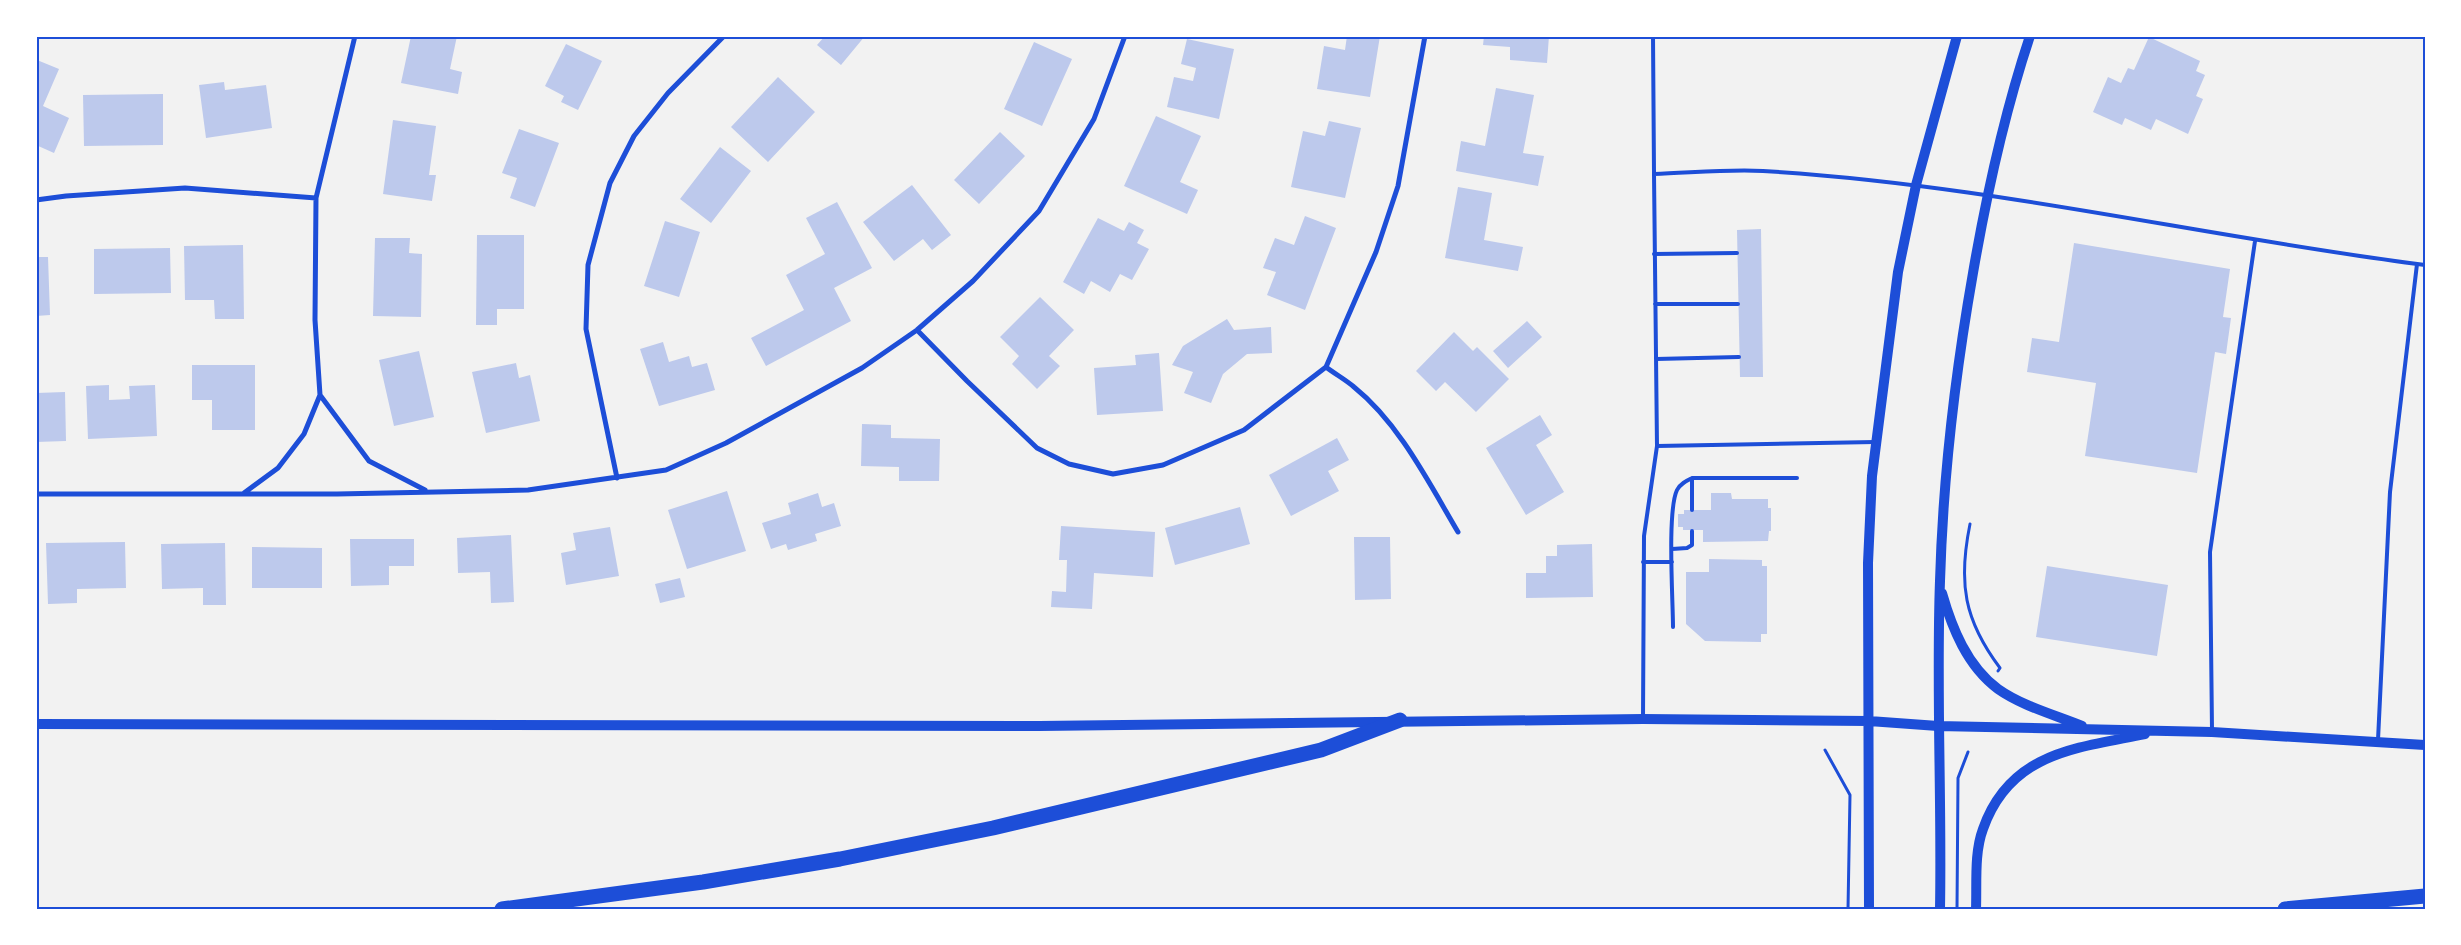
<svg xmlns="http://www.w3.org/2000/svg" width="2461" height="945" viewBox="0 0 2461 945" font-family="'DejaVu Sans',sans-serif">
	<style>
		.building { fill: #bdc9ec }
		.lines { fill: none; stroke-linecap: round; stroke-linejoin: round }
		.path { stroke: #1d4ed8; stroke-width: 3 }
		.service { stroke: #1d4ed8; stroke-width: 4 }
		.minor { stroke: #1d4ed8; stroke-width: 5 }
		.secondary { stroke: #1d4ed8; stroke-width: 10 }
		.motorway { stroke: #1d4ed8; stroke-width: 15 }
		.neatline { fill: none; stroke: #1d4ed8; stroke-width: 2 }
	</style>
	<rect width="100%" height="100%" fill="#f2f2f2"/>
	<path class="building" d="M411,36H457L450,69L462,72L458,94L401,83Z
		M825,36H865L841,65L817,45Z
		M1347,36H1380L1370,97L1317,89L1324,46L1345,50Z
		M1484,36H1549L1547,63L1510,60V47L1483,45Z
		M2149,37L2200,61L2196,71L2205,75L2196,96L2203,99L2188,134L2156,119L2151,130L2125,118L2122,125L2093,112L2108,77L2121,83L2128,68L2134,70Z
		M1187,39L1234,49L1219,119L1167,107L1174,77L1193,81L1196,68L1181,64Z
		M1034,42L1072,59L1042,126L1004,109Z
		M566,44L602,61L578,110L561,102L564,96L545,86Z
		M37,60L59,69L43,106L69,118L54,153L36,145Z
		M778,77L815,112L768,162L731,127Z
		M224,82L225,90L266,85L272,128L206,138L199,85Z
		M1496,88L1534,95L1523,153L1544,156L1538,186L1456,171L1461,141L1485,146Z
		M163,94V145L84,146L83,95Z
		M1156,116L1201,136L1180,182L1198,190L1187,214L1124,186Z
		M393,120L436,126L429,175H436L432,201L383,194Z
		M1329,121L1361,128L1345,198L1291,187L1303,131L1325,136Z
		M519,129L559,143L535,207L510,198L517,178L502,173Z
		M1000,132L1025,156L979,204L954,180Z
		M720,147L751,171L711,223L680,199Z
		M912,185L951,235L932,250L923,239L894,261L863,222Z
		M1458,187L1492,193L1484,240L1523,247L1518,271L1445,258Z
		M837,202L872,268L834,288L851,321L766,366L751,338L804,310L786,275L825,254L806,218Z
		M1305,216L1336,228L1305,310L1267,295L1276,272L1263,268L1275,238L1294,245Z
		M1098,218L1124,231L1129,222L1144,230L1137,243L1149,249L1132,280L1120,274L1110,292L1091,281L1084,294L1063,282Z
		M665,221L700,232L679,297L644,286Z
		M1761,229L1763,377H1740L1737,230Z
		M477,235H524V309H497V325H476Z
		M375,238H410L409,253L422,254L421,317L373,316Z
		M2074,243L2230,269L2223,317L2231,318L2226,354L2215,352L2197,473L2085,456L2096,383L2027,372L2032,338L2059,342Z
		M243,245L244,319H215L214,300H185L184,246Z
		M170,248L171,293L94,294V249Z
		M36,257H48L50,315L36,316Z
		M1040,297L1074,330L1049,356L1060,366L1037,389L1012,364L1019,356L1000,337Z
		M1227,319L1234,330L1271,327L1272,353L1247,354L1223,374L1211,403L1184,393L1193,372L1172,365L1183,346Z
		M1527,321L1542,337L1508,368L1493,351Z
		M1454,332L1473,351L1477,347L1509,379L1476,412L1445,382L1436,391L1416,371Z
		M663,342L669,362L689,356L692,367L707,363L715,390L659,406L640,349Z
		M419,351L434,417L394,426L379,360Z
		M1159,353L1163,411L1097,415L1094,368L1136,365L1135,355Z
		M516,363L519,378L530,375L540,421L486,433L472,372Z
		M192,365H255V430H212V400H192Z
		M109,385V400L130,399L129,386L155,385L157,436L88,439L86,386Z
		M65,392L66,441L36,442V393Z
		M1540,415L1552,435L1536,445L1564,492L1526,515L1486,448Z
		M862,424L891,425V438L940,439L939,481H899V467L861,466Z
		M1337,438L1349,460L1328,471L1339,491L1291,516L1269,475Z
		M727,491L746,551L687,569L668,510Z
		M818,493L822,507L834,503L841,526L815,534L817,541L788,550L786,544L771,549L762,523L791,514L788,503Z
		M1711,493H1731L1732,499H1768V508H1771V531H1769L1768,541L1703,542V530H1683V527H1678V514H1684V510H1711Z
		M1240,507L1250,544L1175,565L1165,528Z
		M1061,526L1155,532L1153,577L1094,573L1092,609L1051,607L1052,591L1066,592L1067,560H1059Z
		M610,527L619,576L566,585L561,553L576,550L573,533Z
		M511,535L514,602L491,603L490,572L458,573L457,538Z
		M1354,537H1390L1391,599L1355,600Z
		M350,539H414V566H389V585L351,586Z
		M125,542L126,588L77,589V603L48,604L46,543Z
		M225,543L226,605H203V588L162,589L161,544Z
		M1592,544L1593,597L1526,598V573H1546V556H1557V545Z
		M252,547L322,548V588H252Z
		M1709,559L1762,560V566H1767V634H1761V642L1705,641L1686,624V572H1709Z
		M2047,566L2168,585L2157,656L2036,637Z
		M680,578L685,597L660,603L655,584Z"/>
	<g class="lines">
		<path class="path" d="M1970,524C1958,583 1964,620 2000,668L1998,671
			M1825,750L1850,795L1848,909
			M1957,909L1958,778L1968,752"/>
		<path class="service" d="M1653,36L1654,174C1690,173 1727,169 1763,171C1986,184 2204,237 2425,265
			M1654,254L1737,253
			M1655,304H1738
			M1656,359L1739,357
			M1657,446L1875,442
			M1692,478V510
			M1672,549L1687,548L1692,545V531
			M1643,562H1672
			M1673,627C1673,600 1667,511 1677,490C1680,484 1686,481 1692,478H1797
			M1643,718L1644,536L1657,446L1654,174
			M2212,730L2210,552L2255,241
			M2378,740L2390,492L2417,264"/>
		<path class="minor" d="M36,200L66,196L185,188L316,198
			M917,330L967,381L1037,448L1069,464L1113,474L1163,465L1244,430L1326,367L1376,252L1398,186L1425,36
			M1326,367C1335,374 1346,380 1354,387C1399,423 1429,483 1458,532
			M320,395L369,461L425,490
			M617,478L586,329L588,265L610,183L634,136L668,93L724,36
			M244,493L278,468L304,434L320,395L315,320L316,198L355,36
			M36,494H337L528,490L666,470L726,443L862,368L917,330L973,281L1039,211L1094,119L1125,36"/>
		<path class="secondary" d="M1942,593C1952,628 1967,666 1998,689C2022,706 2055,715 2082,726
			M36,724L1039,726L1643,719L1869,721L1938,726L2212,732L2425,745
			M1869,909L1868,563L1872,476L1898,272L1916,185L1957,36
			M1940,909C1942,799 1936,690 1940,581C1943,477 1955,375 1973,273C1987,192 2004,114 2030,36
			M1976,909C1977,883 1974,853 1983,829C2010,752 2077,748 2145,734"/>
		<path class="motorway" d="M502,909L703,882L840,859L993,828L1321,750L1400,720
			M2285,909L2425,896"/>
	</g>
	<rect width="2461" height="945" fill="none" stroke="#ffffff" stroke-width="75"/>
	<rect x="38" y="38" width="2386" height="870" class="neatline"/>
</svg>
